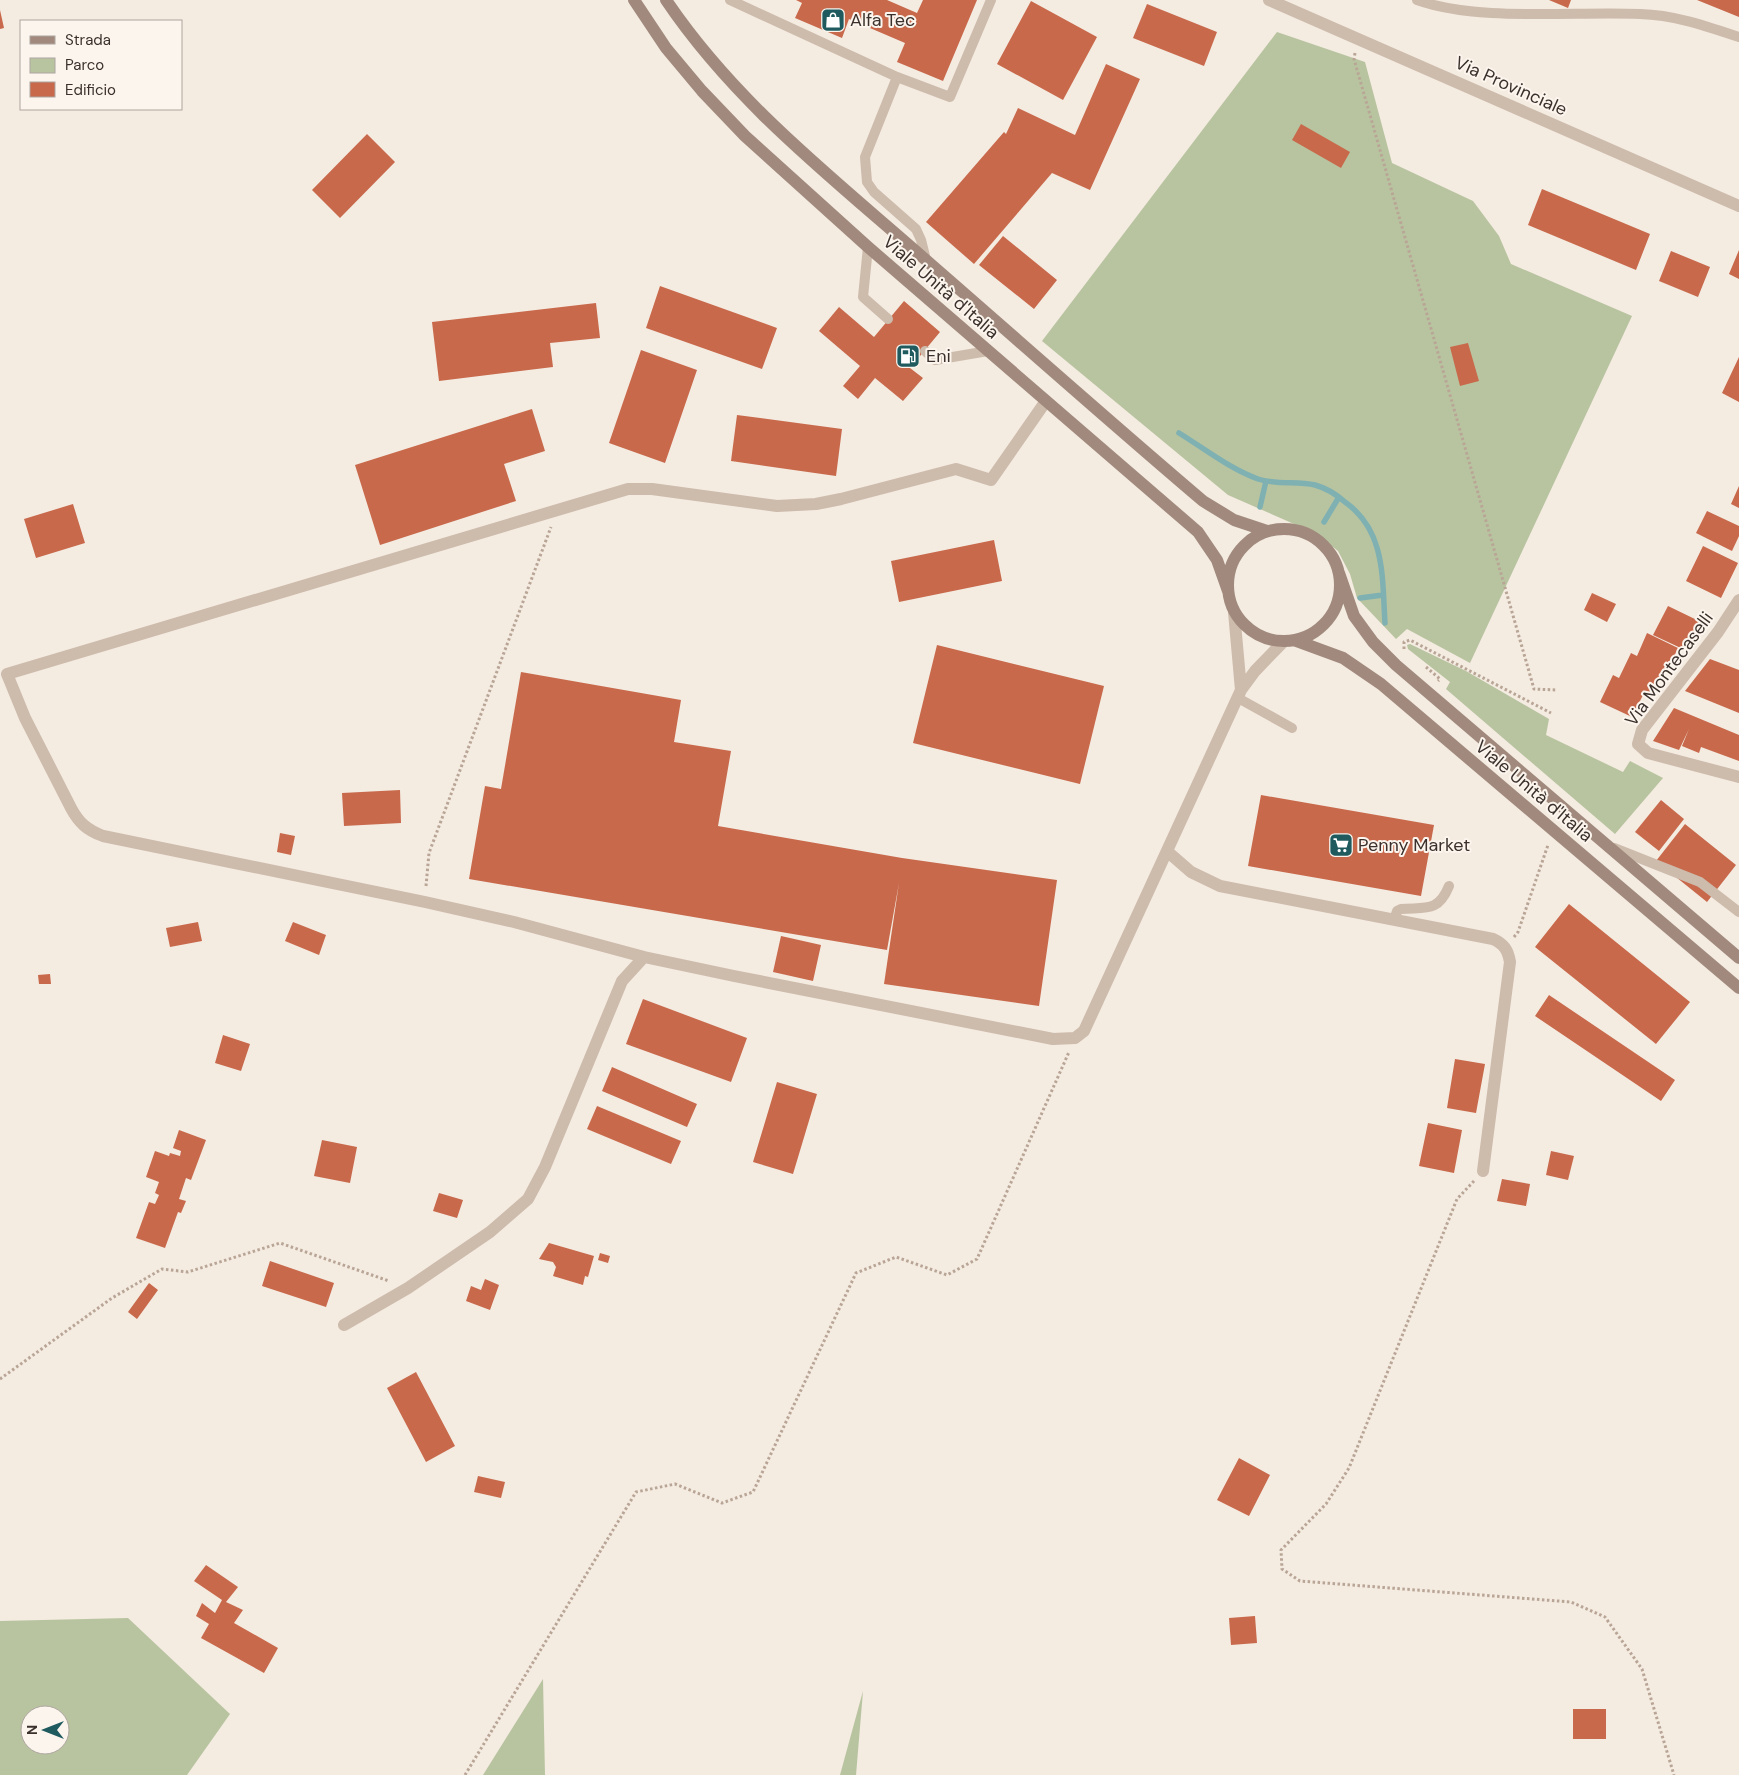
<svg xmlns="http://www.w3.org/2000/svg" width="1739" height="1775" viewBox="0 0 1739 1775" font-family="'DM Sans',sans-serif">
	<style>
		.green { fill: #b8c4a0; fill-rule: evenodd }
		.lines { fill: none; stroke-linecap: round; stroke-linejoin: round }
		.stream { stroke: #7fb0b2; stroke-width: 5.5 }
		.building { fill: #c8694b }
		.path { stroke: #b9a596; stroke-width: 3; stroke-dasharray: 2.5 2.5; stroke-linecap: butt }
		.lane { stroke: #cdbbac; stroke-width: 10 }
		.street { stroke: #cdbbac; stroke-width: 12 }
		.secondary { stroke: #a18a7d; stroke-width: 12 }
		.labels { text-anchor: middle; dominant-baseline: central; stroke-width: 4; stroke-linejoin: round; paint-order: stroke }
		.poi-label { font-size: 18px; fill: #3b302b; stroke: #fbf5ee; text-anchor: start }
		.street-label { font-size: 18px; fill: #3b302b; stroke: #fbf5ee }
	</style>
	<rect width="100%" height="100%" fill="#f4ebe1"/>
	<path class="green" d="M1277,32L1365,62L1392,163L1473,201L1499,236L1511,264L1632,316L1470,663L1407,629L1396,639L1357,598L1350,574L1338,551L1317,534L1228,495L1042,341Z
		M1410,644L1466,671L1549,719L1546,735L1623,772L1630,761L1663,778L1615,834L1446,689L1450,682L1408,649L1407,645Z
		M128,1618L230,1714L187,1775H0V1621ZM30,1715H60V1745H30Z
		M543,1679L545,1775H483Z
		M863,1691L856,1775H840Z"/>
	<g class="lines">
		<path class="stream" d="M1179,433C1205,449 1230,469 1258,479C1277,485 1297,481 1315,485C1326,488 1337,495 1345,502C1386,531 1382,578 1385,623
			M1260,507L1266,481
			M1324,522L1339,497
			M1360,598L1383,595"/>
	</g>
	<path class="building" d="M796,0H887L917,13L923,0H977L943,81L897,62L905,43L849,19L842,38L795,18L802,3Z
		M1549,0H1571L1568,8Z
		M1697,0H1739V17Z
		M1031,1L1097,37L1063,100L997,64Z
		M1147,4L1217,32L1204,66L1133,38Z
		M0,10L4,28L0,29Z
		M1106,64L1140,79L1090,190L1052,173L974,264L926,222L1004,132L1006,134L1018,108L1075,135Z
		M1301,124L1350,152L1341,168L1292,140Z
		M367,134L395,162L340,218L312,190Z
		M1542,189L1650,234L1636,270L1528,225Z
		M1003,236L1057,280L1034,309L979,265Z
		M1739,250V279L1729,274Z
		M1671,251L1710,267L1698,297L1659,281Z
		M660,286L777,328L762,369L646,328Z
		M904,301L940,332L910,368L923,378L903,401L875,378L858,399L843,386L860,366L819,331L839,307L874,337Z
		M596,303L600,338L550,343L553,367L439,381L432,322Z
		M1468,343L1479,381L1460,386L1450,347Z
		M641,350L697,370L665,463L609,443Z
		M1739,357V402L1722,393Z
		M532,409L545,451L504,464L516,501L380,545L355,465Z
		M737,415L842,429L836,476L731,461Z
		M1739,486V508L1731,504Z
		M73,504L85,543L36,558L24,519Z
		M1707,511L1739,526V536L1732,551L1696,533Z
		M994,540L1002,581L899,602L891,561Z
		M1703,546L1738,563L1721,598L1686,581Z
		M1592,593L1616,604L1607,622L1584,610Z
		M1668,606L1699,621L1685,650L1653,635Z
		M1647,633L1678,648L1667,671L1663,669L1651,694L1645,691L1632,717L1600,702L1613,675L1619,678L1631,653L1637,656Z
		M937,645L1104,686L1080,784L913,743Z
		M1710,659L1739,670V713L1685,691Z
		M521,672L681,700L674,742L731,751L718,826L902,858L1057,880L1039,1006L884,984L899,883L887,950L469,879L485,786L501,789Z
		M1674,708L1739,735V761L1701,747L1699,753L1682,746L1689,729L1679,750L1653,741Z
		M400,790L401,823L344,826L342,793Z
		M1261,795L1434,825L1421,896L1248,866Z
		M1661,800L1684,819L1659,851L1635,832Z
		M1685,824L1736,865L1707,902L1656,861Z
		M280,833L295,836L291,855L277,852Z
		M1569,904L1690,1002L1656,1044L1535,947Z
		M198,922L202,941L170,947L166,928Z
		M293,922L326,935L319,955L285,941Z
		M781,936L821,945L813,981L773,972Z
		M50,974L51,984H39L38,975Z
		M1549,995L1675,1080L1661,1101L1535,1016Z
		M643,999L747,1038L731,1082L626,1044Z
		M223,1035L250,1044L241,1071L215,1063Z
		M1455,1059L1485,1064L1476,1113L1447,1108Z
		M612,1067L697,1104L687,1127L602,1091Z
		M777,1082L817,1094L793,1174L753,1162Z
		M597,1106L681,1141L671,1164L587,1129Z
		M1428,1123L1462,1130L1454,1173L1419,1166Z
		M179,1130L206,1140L191,1180L186,1178L179,1199L186,1201L181,1213L178,1212L165,1248L136,1238L149,1202L155,1204L159,1195L155,1193L159,1182L146,1177L155,1151L169,1156L170,1153L180,1156L181,1151L173,1148Z
		M322,1140L357,1147L350,1183L314,1176Z
		M1551,1151L1574,1156L1568,1180L1546,1175Z
		M1502,1179L1530,1184L1526,1206L1497,1201Z
		M439,1193L463,1200L457,1218L433,1211Z
		M549,1243L594,1256L588,1277L585,1276L583,1285L553,1276L556,1267L553,1262L539,1259Z
		M600,1253L610,1256L608,1263L598,1260Z
		M270,1261L334,1283L326,1307L262,1286Z
		M485,1279L499,1285L490,1310L466,1301L471,1286L481,1290Z
		M149,1283L158,1290L137,1319L128,1312Z
		M416,1372L455,1446L426,1462L387,1388Z
		M1239,1458L1270,1475L1249,1516L1217,1500Z
		M478,1476L505,1482L501,1498L474,1492Z
		M206,1565L238,1587L226,1602L243,1610L234,1623L278,1648L264,1673L201,1638L209,1624L196,1616L202,1603L215,1613L222,1600L194,1581Z
		M1255,1616L1257,1643L1231,1645L1229,1618Z
		M1573,1709H1606V1739H1573Z"/>
	<g class="lines">
		<path class="path" d="M1355,53L1354,59L1534,689L1557,690
			M1404,649V642L1410,640L1551,713
			M1426,667L1440,679L1438,681
			M426,886L429,853L551,527
			M1514,937L1518,932L1548,845
			M1474,1181L1457,1199L1349,1468L1326,1504L1281,1550L1282,1569L1300,1581L1571,1602L1605,1617L1642,1669L1674,1775
			M0,1379L112,1298L162,1269L188,1272L280,1243L389,1281
			M465,1775L636,1492L675,1484L722,1503L753,1492L856,1273L896,1257L947,1275L977,1259L1069,1052"/>
		<path class="lane" d="M730,0L897,77
			M1417,0C1479,22 1572,11 1640,14C1675,15 1706,26 1739,37
			M868,247L863,297L888,319
			M926,260L921,240L916,229L874,192L867,182L865,157L897,77L950,97L991,0
			M925,351L935,360L988,351
			M1238,698L1292,728
			M1614,848L1700,882L1739,912
			M1394,920L1397,911L1401,909C1425,907 1438,913 1449,886"/>
		<path class="street" d="M1269,0L1739,206
			M1739,600L1718,632L1642,730L1638,744L1648,753L1739,777
			M1234,612L1241,690
			M1168,852L1191,872L1220,886L1493,939C1504,944 1508,950 1510,962L1483,1171
			M644,957L514,922L425,902L103,836C87,830 79,823 71,808L25,718L7,674L628,489H652L777,506L816,504L841,499L956,469L991,480L1046,401
			M344,1325L408,1288L490,1232L528,1199L545,1167L622,981L644,957L734,976L1053,1039L1075,1038L1084,1031L1241,690L1255,671L1284,641"/>
		<path class="secondary" d="M634,0L666,48L702,91L745,136L868,247L1198,532L1217,560L1228,591
			M666,0C736,104 834,179 927,261C1019,341 1110,422 1203,501L1234,520L1267,531
			M1228 585a56 56 0 1 1 112 0a56 56 0 1 1-112 0Z
			M1339,573L1354,616L1373,642L1396,665L1739,958
			M1294,640L1343,658L1381,684L1739,988"/>
	</g>
	<defs>
		<g id="shop-square" transform="scale(1.25)"><rect x="-9" y="-9" width="18" height="18" rx="4" fill="#1f5a5e" stroke="#fbf5ee"/><path d="M-5-2.5h2.3a2.7 3.5 0 0 1 5.4 0H5L5.5 6h-11ZM-1.5-2.5h3a1.5 2.3 0 0 0-3 0Z" fill="#fff"/></g>
		<g id="fuel-square" transform="scale(1.25)"><rect x="-9" y="-9" width="18" height="18" rx="4" fill="#1f5a5e" stroke="#fbf5ee"/><path d="M-5.5-6h7V0h2V4h1.3V-2.5L3-4.5l.8-.8L6-3V5H2.5V1h-1V6h-7ZM-4.2-4.7v3.2H.2V-4.7Z" fill="#fff"/></g>
		<g id="supermarket-square" transform="scale(1.25)"><rect x="-9" y="-9" width="18" height="18" rx="4" fill="#1f5a5e" stroke="#fbf5ee"/><path d="M-6-5.5h2.5l.6 2H6L4.5 2H-2.5L-4.4-4H-6ZM-1.5 3.2a1.3 1.3 0 1 0 .1 0ZM3 3.2a1.3 1.3 0 1 0 .1 0Z" fill="#fff"/></g>
	</defs>
	<g fill-rule="evenodd">
		<use href="#shop-square" x="833" y="20"/>
		<use href="#fuel-square" x="908" y="356"/>
		<use href="#supermarket-square" x="1341" y="845"/>
	</g>
	<g class="labels">
		<g class="poi-label">
			<text x="850" y="20">Alfa Tec</text>
			<text x="926" y="356">Eni</text>
			<text x="1358" y="845">Penny Market</text>
		</g>
		<g class="street-label">
			<text transform="translate(1511 86) rotate(24)">Via Provinciale</text>
			<text transform="translate(941 287) rotate(41)">Viale Unità d'Italia</text>
			<text transform="translate(1669 669) rotate(-54)">Via Montecaselli</text>
			<text transform="translate(1534 791) rotate(40)">Viale Unità d'Italia</text>
		</g>
	</g>
	<rect x="20" y="20" width="162" height="90" fill="#fbf5ee" stroke="#aea6a0"/>
	<rect x="30" y="36" width="25" height="8" fill="#a18a7d" stroke="#aea6a0"/>
	<text x="65" y="45" font-size="15" fill="#3b302b">Strada</text>
	<rect x="30" y="58" width="25" height="15" fill="#b8c4a0" stroke="#aea6a0"/>
	<text x="65" y="70" font-size="15" fill="#3b302b">Parco</text>
	<rect x="30" y="82" width="25" height="15" fill="#c8694b" stroke="#aea6a0"/>
	<text x="65" y="95" font-size="15" fill="#3b302b">Edificio</text>
	<g transform="translate(45 1730) rotate(270)"><circle r="24" fill="#fbf5ee" stroke="#aea6a0"/>
	<path d="M0-4L9 19L0 12L-9 19Z" fill="#1f5a5e"/>
	<text y="-8" font-size="14" font-weight="bold" text-anchor="middle" fill="#3b302b">N</text>
	</g>
</svg>
